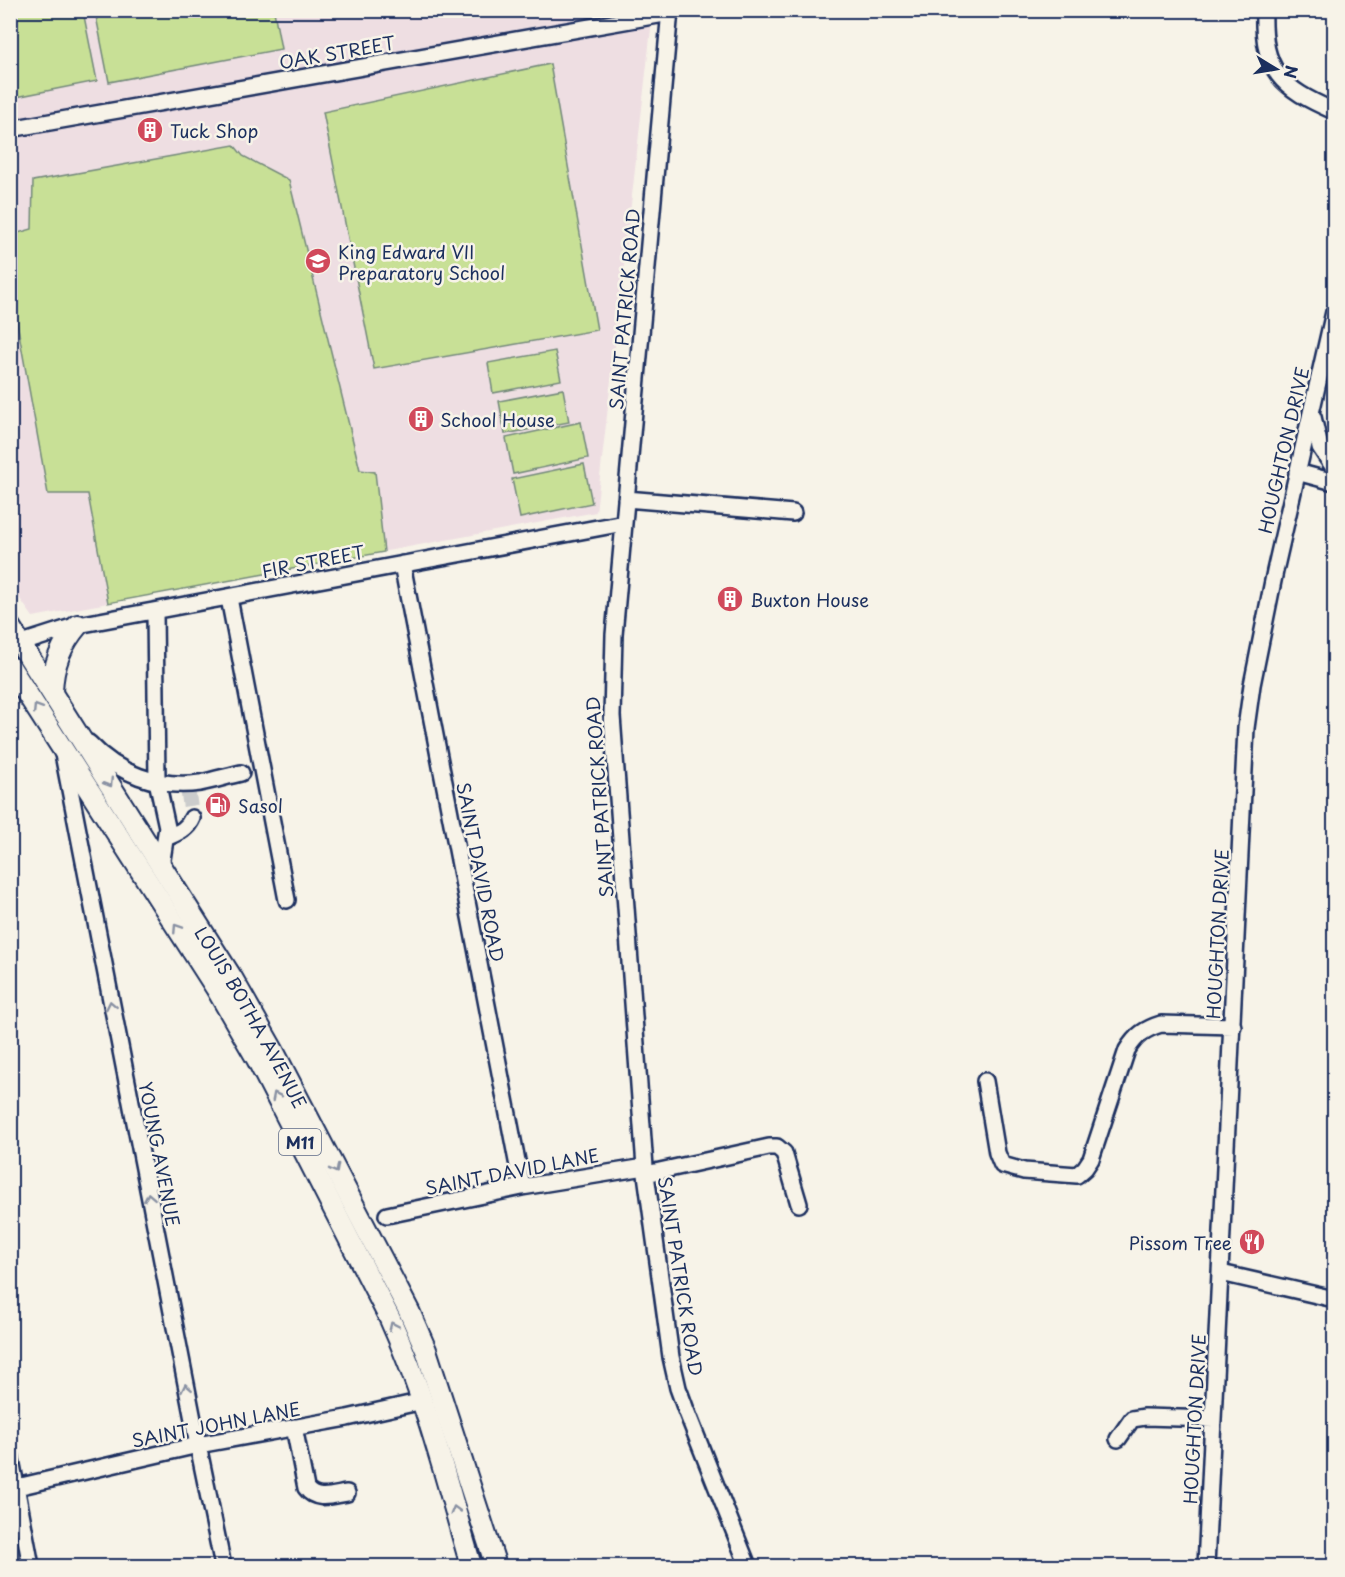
<svg xmlns="http://www.w3.org/2000/svg" width="1345" height="1577" viewBox="0 0 1345 1577" font-family="'Playpen Sans',sans-serif">
	<style>
		.built { fill: #eedee2 }
		.green { fill: #c8e096; stroke: #72887a; stroke-width: 1.5 }
		.lines { fill: none; stroke-linecap: round; stroke-linejoin: round }
		.minor-tunnel { stroke: #cbcccc; stroke-width: 15; stroke-dasharray: 15 8; stroke-linecap: butt }
		.minor-casing { stroke: #1b2f5e; stroke-width: 20 }
		.major-casing { stroke: #1b2f5e; stroke-width: 24 }
		.minor { stroke: #f7f3e8; stroke-width: 15 }
		.major { stroke: #f7f3e8; stroke-width: 20 }
		.oneway { stroke: #8991a3 }
		.labels { text-anchor: middle; dominant-baseline: central; stroke-width: 5; stroke-linejoin: round; paint-order: stroke }
		.shield { fill: #f7f3e8; stroke: #5d6a87; stroke-width: 1.5 }
		.shield-label { font-size: 16px; font-weight: bold; fill: #1b2f5e }
		.street-label { font-size: 18px; fill: #1b2f5e; stroke: #f7f3e8 }
		.poi-label { font-size: 18px; fill: #1b2f5e; stroke: #f7f3e8; text-anchor: start }
	</style>
	<rect width="100%" height="100%" fill="#f7f3e8"/>
	<filter id="ink" filterUnits="userSpaceOnUse"><feTurbulence type="fractalNoise" baseFrequency=".0167" numOctaves="2"/><feDisplacementMap in="SourceGraphic" scale="12" xChannelSelector="R" yChannelSelector="G"/><feConvolveMatrix kernelMatrix="1 2 1 2 8 2 1 2 1" color-interpolation-filters="sRGB"/></filter>
	<g filter="url(#ink)">
		<path class="built" d="M10,11H653L596,512L33,617L10,585Z"/>
		<path class="green" d="M11,10L83,11L97,81L11,98Z
			M95,11H274L281,49L109,82Z
			M550,64L597,330L374,369L323,112Z
			M234,145L243,156L289,180L360,470L375,472L384,552L108,603L88,494H48L11,289V235L32,229L33,181Z
			M555,351L561,380L493,393L488,363Z
			M563,389L569,422L505,434L499,401Z
			M581,422L588,458L513,474L506,438Z
			M584,464L592,503L520,518L512,479Z"/>
		<g class="lines">
			<path class="minor-tunnel" d="M188,791L192,818"/>
			<g class="minor-casing">
				<path id="minor" d="M670,10L614,635L612,716L645,1167L671,1357L678,1388L686,1410L748,1566
					M1264,10C1262,71 1281,88 1334,111
					M10,129L670,13
					M1313,417L1320,447L1334,468
					M1297,472L1334,482
					M626,499L793,513
					M402,564L522,1187
					M229,598L287,900
					M155,612L157,781L167,827L161,866
					M10,643H22L78,625L624,523
					M89,743C117,773 158,789 200,783C214,780 228,776 241,773
					M63,754L198,1445L223,1566
					M166,838C177,833 187,830 192,818
					M985,1081L997,1153L1002,1165L1024,1171L1077,1175L1085,1168L1091,1159L1127,1050C1136,1035 1145,1029 1161,1024L1233,1026
					M646,1174L769,1147H777L784,1153L799,1204
					M387,1215L522,1187L645,1167
					M1221,1273L1334,1299
					M294,1427L306,1488C316,1502 333,1495 347,1493
					M1118,1439L1132,1419L1145,1417L1213,1419
					M10,1454L31,1566
					M17,1487L198,1445L347,1418L423,1401
					M1206,1566L1246,728L1252,685L1275,571L1334,312"/>
			</g>
			<g class="major-casing">
				<g id="major">
					<path id="s1" d="M10,627L232,978L274,1052L409,1311L426,1350L496,1566"/>
					<path d="M10,667L216,988L257,1059L390,1319C426,1398 447,1483 471,1566"/>
					<path d="M52,691C53,665 61,645 78,625"/>
				</g>
			</g>
			<use href="#minor" class="minor"/>
			<use href="#major" class="major"/>
		</g>
		<defs><path id="oneway-chevron" d="M-2-3.5L2.5 0L-2 3.5" fill="none" stroke-width="1.6" stroke-linecap="round" stroke-linejoin="round" transform="scale(1.5)"/></defs>
		<g class="oneway">
			<use href="#oneway-chevron" transform="translate(37 708) rotate(-122)"/>
			<use href="#oneway-chevron" transform="translate(109 783) rotate(58)"/>
			<use href="#oneway-chevron" transform="translate(177 928) rotate(-123)"/>
			<use href="#oneway-chevron" transform="translate(111 1005) rotate(-101)"/>
			<use href="#oneway-chevron" transform="translate(276 1096) rotate(-117)"/>
			<use href="#oneway-chevron" transform="translate(335 1169) rotate(62)"/>
			<use href="#oneway-chevron" transform="translate(149 1197) rotate(-101)"/>
			<use href="#oneway-chevron" transform="translate(393 1326) rotate(-115)"/>
			<use href="#oneway-chevron" transform="translate(186 1388) rotate(-101)"/>
			<use href="#oneway-chevron" transform="translate(455 1510) rotate(-106)"/>
		</g>
	</g>
	<defs>
		<g id="building-disc" transform="scale(1.35)"><circle r="9.5" fill="#d1495b" stroke="#f7f3e8"/><path d="M-4-6H4V6H1V3H-1V6H-4ZM-2.5-4.3h1.7v1.8h-1.7ZM.8-4.3h1.7v1.8H.8ZM-2.5-1h1.7V.8h-1.7ZM.8-1h1.7V.8H.8Z" fill="#fff"/></g>
		<g id="school-disc" transform="scale(1.35)"><circle r="9.5" fill="#d1495b" stroke="#f7f3e8"/><path d="M0-5L7-2L0 1L-7-2ZM-4 1L0 2.5L4 1V4Q0 6-4 4Z" fill="#fff"/></g>
		<g id="fuel-disc" transform="scale(1.35)"><circle r="9.5" fill="#d1495b" stroke="#f7f3e8"/><path d="M-5.5-6h7V0h2V4h1.3V-2.5L3-4.5l.8-.8L6-3V5H2.5V1h-1V6h-7ZM-4.2-4.7v3.2H.2V-4.7Z" fill="#fff"/></g>
		<g id="restaurant-disc" transform="scale(1.35)"><circle r="9.5" fill="#d1495b" stroke="#f7f3e8"/><path d="M-5-6h1v4h1v-4h1v4h1v-4h1v5L-1.5 .5V6h-2V.5L-5-1ZM5-6V6H3V1.5H1.5Q1.5-4 5-6Z" fill="#fff"/></g>
	</defs>
	<g fill-rule="evenodd">
		<use href="#building-disc" x="150" y="130"/>
		<use href="#school-disc" x="318" y="261"/>
		<use href="#building-disc" x="421" y="419"/>
		<use href="#building-disc" x="730" y="599"/>
		<use href="#fuel-disc" x="218" y="805"/>
		<use href="#restaurant-disc" x="1252" y="1242"/>
	</g>
	<g class="labels">
		<rect class="shield" x="279" y="1129" width="42" height="26" rx="4.5"/>
		<g class="shield-label">
			<text x="300" y="1142">M11</text>
		</g>
		<g class="street-label">
			<text transform="translate(337 52) rotate(-10)">OAK STREET</text>
			<text transform="translate(624 309) rotate(-85)">SAINT PATRICK ROAD</text>
			<text transform="translate(1283 450) rotate(-77)">HOUGHTON DRIVE</text>
			<text transform="translate(313 561) rotate(-11)">FIR STREET</text>
			<text transform="translate(599 797) rotate(-94)">SAINT PATRICK ROAD</text>
			<text transform="translate(481 872) rotate(79)">SAINT DAVID ROAD</text>
			<text transform="translate(1217 934) rotate(-87)">HOUGHTON DRIVE</text>
			<text stroke="none"><textPath href="#s1" startOffset="459">LOUIS BOTHA AVENUE</textPath></text>
			<text transform="translate(160 1154) rotate(79)">YOUNG AVENUE</text>
			<text transform="translate(512 1171) rotate(-11)">SAINT DAVID LANE</text>
			<text transform="translate(681 1276) rotate(81)">SAINT PATRICK ROAD</text>
			<text transform="translate(1194 1419) rotate(-87)">HOUGHTON DRIVE</text>
			<text transform="translate(216 1424) rotate(-11)">SAINT JOHN LANE</text>
		</g>
		<g class="poi-label">
			<text x="170" y="130">Tuck Shop</text>
			<text x="338" y="251">King Edward VII<tspan x="338" dy="21">Preparatory School</tspan></text>
			<text x="440" y="419">School House</text>
			<text x="750" y="599">Buxton House</text>
			<text x="238" y="805">Sasol</text>
			<text x="1232" y="1242" text-anchor="end">Pissom Tree</text>
		</g>
	</g>
	<rect width="1345" height="1577" fill="none" stroke="#f7f3e8" stroke-width="36"/>
	<rect x="18" y="18" width="1309" height="1541" fill="none" stroke="#1b2f5e" stroke-width="2" filter="url(#ink)"/>
	<g transform="translate(1276 69) rotate(101)" stroke="#f7f3e8" stroke-width="4.5" paint-order="stroke">
	<path d="M0-4.5L10 22L0 15L-10 22Z" fill="#1b2f5e"/>
	<text y="-9" font-size="16" font-weight="bold" text-anchor="middle" fill="#1b2f5e">N</text>
	</g>
</svg>
